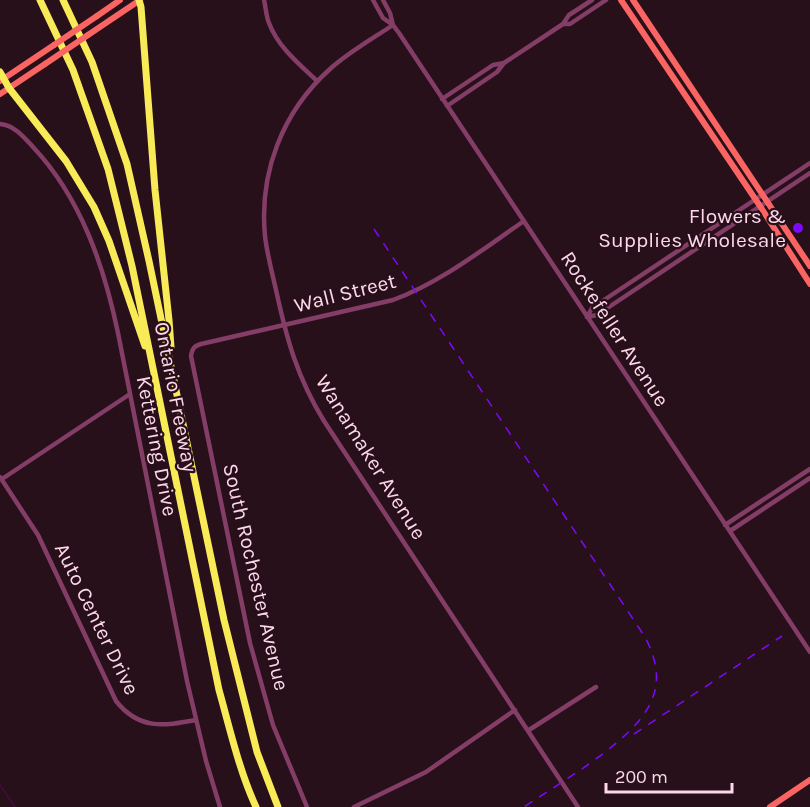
<svg xmlns="http://www.w3.org/2000/svg" width="810" height="807" viewBox="0 0 810 807" font-family="Karla,sans-serif">
	<style>
		.lines { fill: none; stroke-linecap: round; stroke-linejoin: round }
		.stream { stroke: #440c43; stroke-width: 1.5 }
		.minor { stroke: #843d66; stroke-width: 4.5 }
		.major { stroke: #fa6462; stroke-width: 6 }
		.highway { stroke: #f9ea57; stroke-width: 7 }
		.rail { stroke: #7d0af7; stroke-width: 1.5; stroke-dasharray: 9 8; stroke-linecap: butt }
		.major-bridge { stroke: #fa6462; stroke-width: 6 }
		.poi-dot { fill: #7d0af7; stroke: #27101a; stroke-width: 2 }
		.labels { text-anchor: middle; dominant-baseline: central; stroke-width: 4.5; stroke-linejoin: round; paint-order: stroke }
		.poi-label { font-size: 21px; fill: #fed7eb; stroke: #27101a; text-anchor: end }
		.street-label { font-size: 21px; fill: #fed7eb; stroke: #27101a }
	</style>
	<rect width="100%" height="100%" fill="#27101a"/>
	<g class="lines">
		<path class="stream" d="M0,785L15,807"/>
		<path class="minor" d="M264,0C266,8 266,16 269,23C278,47 299,64 317,81
			M373,0L383,18L393,25L399,33L810,652
			M383,0L390,13L393,25
			M563,24H570L606,0
			M393,25C372,39 349,52 330,69C282,112 259,173 265,236C267,254 272,272 276,290C287,340 297,377 324,421L578,807
			M442,99L493,65L504,63L563,24L569,15L592,0
			M447,106L497,72L504,63
			M0,124C14,125 24,137 33,147C81,198 104,266 118,333L187,681L206,761L220,807
			M587,317L592,308L810,163
			M587,317L597,315L810,173
			M0,477L38,535L116,701C139,730 163,726 196,720
			M2,479L130,394
			M725,525L810,469
			M730,531L810,478
			M529,730L596,687
			M307,807L273,725L250,643L191,356C192,349 194,346 201,344L393,300C440,283 483,249 524,221
			M354,807L426,772L515,710"/>
		<path class="major" d="M621,0L760,206L810,284
			M633,0L810,266
			M97,16L120,0
			M88,35L140,0
			M0,81L54,45
			M0,94L45,64
			M770,807L810,780"/>
		<path class="highway" d="M40,0L73,70L108,169L132,266L219,690C230,729 239,770 256,807
			M63,0L92,62L127,164L149,261L224,620L257,752L278,807
			M139,0L141,7L155,190L169,320L171,347
			M0,72L9,88L66,161L94,207L109,241L145,346"/>
		<path class="rail" d="M374,229L645,637C673,690 646,720 604,753C579,772 551,789 524,807
			M634,734L782,636"/>
		<path class="major-bridge" d="M54,45L97,16
			M45,64L88,35"/>
	</g>
	<circle class="poi-dot" cx="798" cy="228" r="6"/>
	<g class="labels">
		<g class="poi-label">
			<text x="786" y="216">Flowers &amp;<tspan x="786" dy="24">Supplies Wholesale</tspan></text>
		</g>
		<g class="street-label">
			<text transform="translate(345 293) rotate(-14)">Wall Street</text>
			<text transform="translate(615 329) rotate(57)">Rockefeller Avenue</text>
			<text transform="translate(176 397) rotate(79)">Ontario Freeway</text>
			<text transform="translate(157 446) rotate(79)">Kettering Drive</text>
			<text transform="translate(371 457) rotate(58)">Wanamaker Avenue</text>
			<text transform="translate(256 577) rotate(77)">South Rochester Avenue</text>
			<text transform="translate(97 619) rotate(64)">Auto Center Drive</text>
		</g>
	</g>
	<path d="M606 783v9h126v-9" fill="none" stroke="#fed7eb" stroke-width="3"/>
	<text x="615" y="783" font-size="18" fill="#fed7eb" stroke="#27101a" stroke-width="4.5" paint-order="stroke">200 m</text>
</svg>
